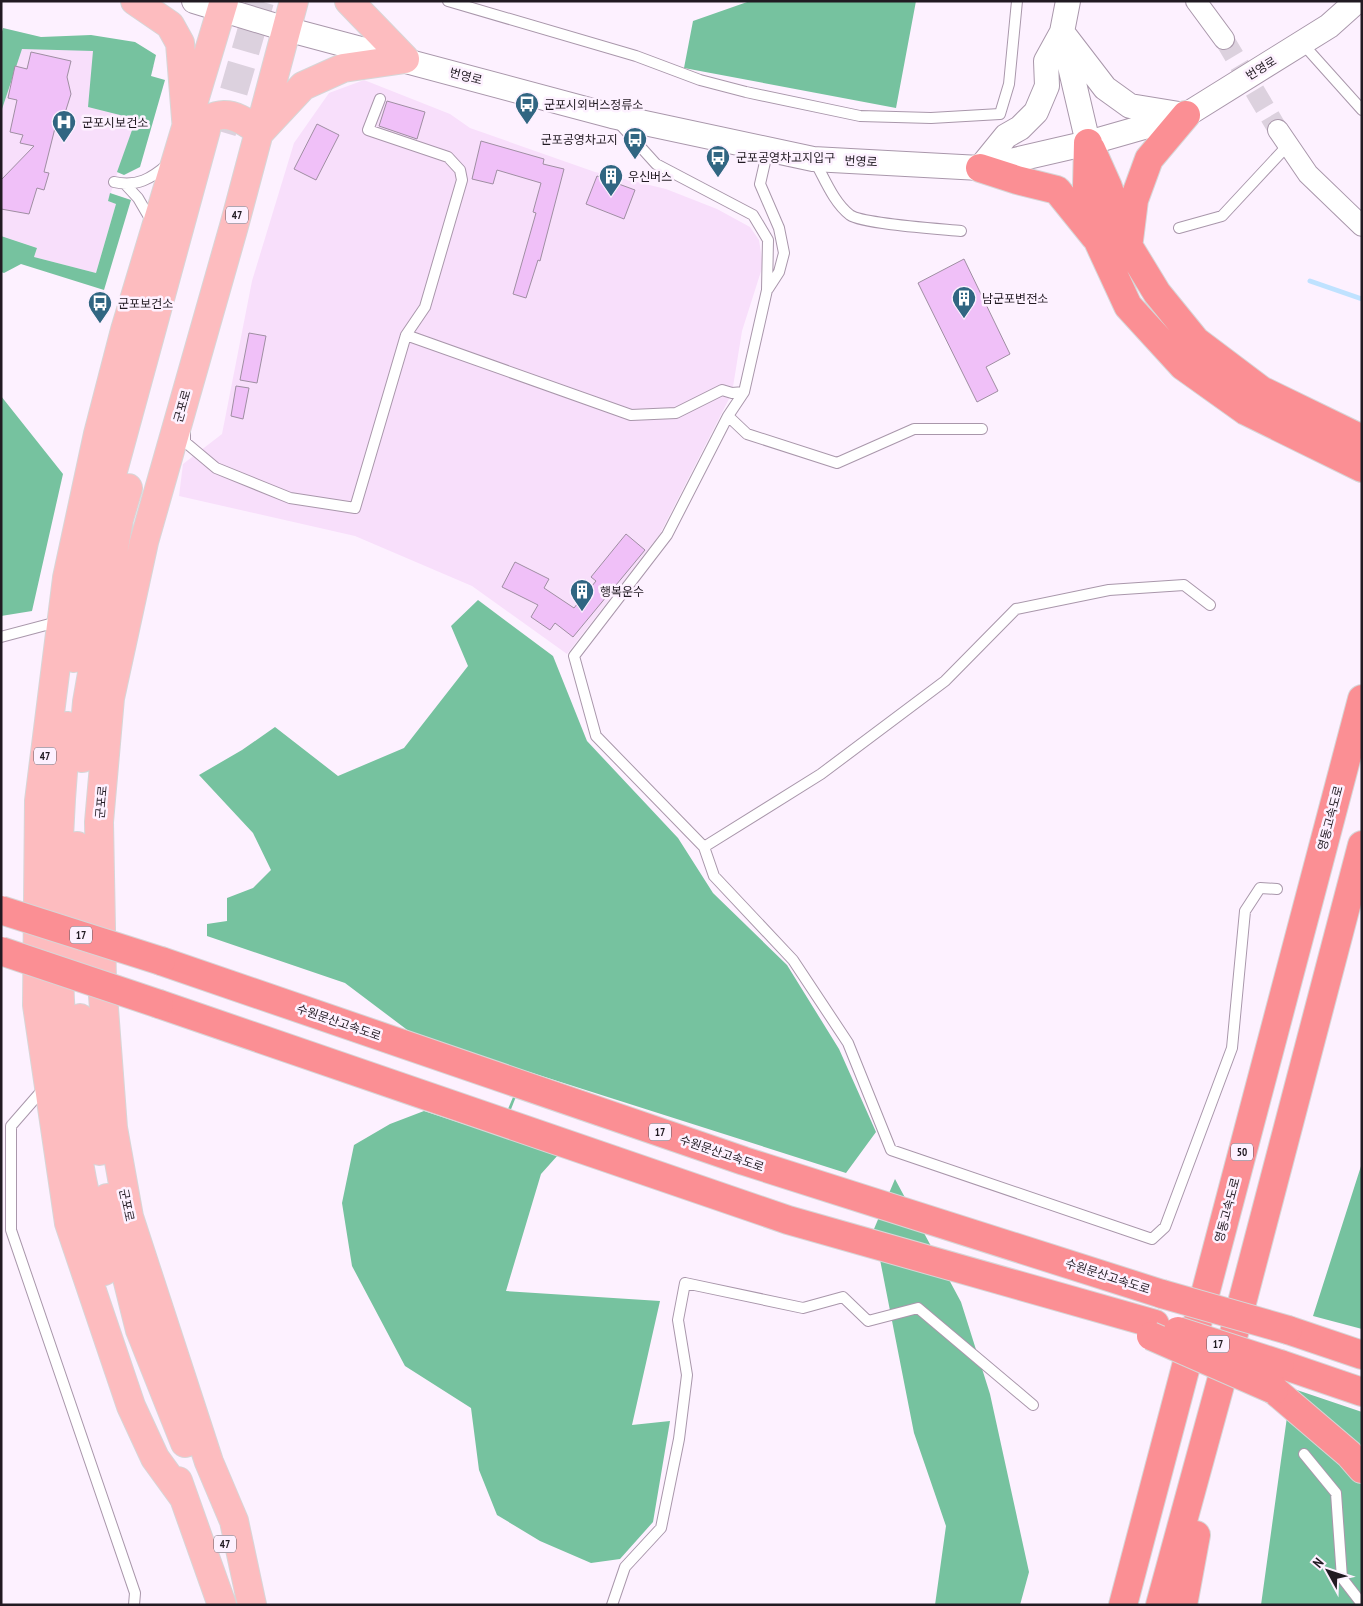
<svg xmlns="http://www.w3.org/2000/svg" width="1363" height="1606" viewBox="0 0 1363 1606" font-family="'PT Sans Narrow','Noto Sans KR',sans-serif">
	<style>
		.built { fill: #f8dffb }
		.forest { fill: #76c29f }
		.lines { fill: none; stroke-linecap: round; stroke-linejoin: round }
		.stream { stroke: #bfe2ff; stroke-width: 5 }
		.building { fill: #f0c0f8; stroke: #9f8ea2 }
		.minor-tunnel { stroke: #dcd1de; stroke-width: 20; stroke-dasharray: 20 10; stroke-linecap: butt }
		.primary-tunnel { stroke: #dcd1de; stroke-width: 28; stroke-dasharray: 28 14; stroke-linecap: butt }
		.service-casing { stroke: #a997ab; stroke-width: 12 }
		.minor-casing { stroke: #a997ab; stroke-width: 22 }
		.tertiary-casing { stroke: #a997ab; stroke-width: 26 }
		.primary-casing { stroke: #d7d6d7; stroke-width: 30 }
		.motorway-casing { stroke: #d7d6d7; stroke-width: 30 }
		.service { stroke: #fff; stroke-width: 10 }
		.minor { stroke: #fff; stroke-width: 20 }
		.tertiary { stroke: #fff; stroke-width: 24 }
		.primary { stroke: #fdbcbf; stroke-width: 28 }
		.motorway { stroke: #fb8f94; stroke-width: 28 }
		.motorway-bridge-casing { stroke: #d7d6d7; stroke-width: 30; stroke-linecap: butt }
		.motorway-bridge { stroke: #fb8f94; stroke-width: 28 }
		.labels { text-anchor: middle; dominant-baseline: central; stroke-width: 5; stroke-linejoin: round; paint-order: stroke }
		.shield { fill: #fdf1ff; stroke: #635a64; stroke-width: 1 }
		.shield-label { font-size: 11px; font-weight: bold; fill: #211a22 }
		.street-label { font-size: 12px; fill: #211a22; stroke: #fdf1ff }
		.poi-label { font-size: 12px; fill: #211a22; stroke: #fdf1ff; text-anchor: start }
	</style>
	<rect width="100%" height="100%" fill="#fdf1ff"/>
	<path class="built" d="M3,28L154,66L108,201L116,204L96,273L34,257L37,248L1,236V35Z
		M364,80L450,114L470,128L595,172L666,189L717,209L750,227L759,240L763,265L742,331L732,393L660,534L567,654L472,586L355,536L179,496L183,464L222,434L252,281L294,143L329,93Z"/>
	<path class="forest" d="M750,1H916L896,108L684,68L693,21Z
		M3,28L41,37L91,35L135,42L156,55L151,76L165,80L140,167L124,175L117,172L136,119L88,107L93,51L22,49L1,112V35Z
		M110,193L131,200L104,290L21,264L4,273L1,272V236L37,248L34,257L96,273L116,204L108,201Z
		M1,396L63,474L32,611L1,616Z
		M478,600L553,656L587,741L678,838L713,893L787,965L839,1049L876,1132L846,1173L526,1071L501,1135L558,1155L541,1174L506,1291L660,1301L632,1425L670,1421L653,1522L620,1559L591,1563L540,1541L497,1515L479,1470L471,1408L405,1366L352,1266L342,1203L354,1145L390,1124L424,1111L497,1135L524,1071L410,1032L345,983L207,936V924L227,921V898L253,888L271,870L253,833L199,775L242,750L275,727L338,776L404,748L468,666L451,626Z
		M1362,1163V1329L1313,1316Z
		M895,1179L961,1302L990,1394L1029,1572L1020,1605H935L946,1526L914,1433L874,1229Z
		M1291,1388L1362,1412V1605H1261Z"/>
	<g class="lines">
		<path class="stream" d="M1310,281L1362,299"/>
	</g>
	<path class="building" d="M31,52L71,61L67,77L71,94L65,113L55,128L44,172L49,173L44,190L37,188L29,214L1,209V180L34,146L20,143L23,135L10,132L17,100L8,98L15,66L27,69Z
		M387,101L425,112L417,139L379,126Z
		M317,124L339,135L316,180L294,169Z
		M481,141L544,159L543,164L564,169L540,261L538,260L526,298L513,294L536,213L533,212L541,183L497,170L493,184L472,179Z
		M597,176L635,190L624,219L586,204Z
		M964,259L1010,354L986,367L998,391L977,402L918,283Z
		M249,333L266,336L257,383L240,380Z
		M236,386L249,388L243,419L231,416Z
		M626,534L645,550L573,637L555,623L550,630L531,617L538,605L502,587L515,562L549,579L544,588L574,608L596,581L591,577Z"/>
	<g class="lines">
		<path class="minor-tunnel" d="M1224,39L1278,130"/>
		<path class="primary-tunnel" d="M222,132L260,1"/>
		<g class="service-casing">
			<path id="service" d="M448,1L636,56L700,80L746,92L860,116L931,118L1000,114L1009,84L1017,1
				M1302,43L1362,110
				M618,122L656,164L753,215L768,240L767,290L744,392L728,416L747,434L837,463L914,429H982
				M814,160C824,177 833,202 850,215C863,224 941,229 961,231
				M114,182C137,187 151,179 168,164
				M125,184L138,198L152,222
				M1179,228L1222,216L1288,145
				M768,289L779,272L784,253L779,228L760,184L768,149
				M406,335L631,415L676,413L722,390L732,393L744,392
				M728,416L667,535L574,656L596,736L704,847L714,876L793,960L848,1043L891,1150L1152,1239L1165,1227L1232,1048L1245,911L1260,888L1277,889
				M185,430V442L216,468L290,498L355,508L406,335L425,307L462,180L460,170L448,157L368,130L380,99
				M1,637L61,621
				M704,847L821,774L945,681L1016,609L1109,590L1184,585L1210,605
				M45,1087L11,1126V1230L135,1593L134,1605
				M1304,1454L1336,1493L1342,1578L1362,1604
				M612,1605L625,1567L661,1528L679,1439L687,1375L678,1320L685,1283L803,1308L843,1297L868,1321L918,1308L1033,1405"/>
		</g>
		<g class="minor-casing">
			<path id="minor" d="M1196,1L1224,39
				M1278,130L1308,174L1362,226"/>
		</g>
		<g class="tertiary-casing">
			<path id="tertiary" d="M194,1L286,29L612,116L813,159L980,168L1088,143L1186,115L1329,26L1357,1
				M1068,1L1062,32L1088,143
				M980,168L1006,136L1020,128L1036,112L1047,86L1046,61L1062,32L1105,88L1130,106L1179,114"/>
		</g>
		<g class="primary-casing">
			<path id="primary" d="M135,1L170,25L180,43L187,131C220,111 228,108 260,132L303,86L343,68L405,59
				M349,1L405,59
				M74,658L95,537L206,130
				M67,726C49,905 54,1097 104,1271
				M82,758L87,702L119,519L128,488
				M77,958V846
				M80,1018L99,1151
				M107,1198L140,1330L185,1443
				M178,1481L222,1605
				M184,1498L155,1458L131,1406L69,1223L37,1005L39,801L67,578L98,434L125,330L224,1
				M252,1605L234,1521L209,1462L129,1217L113,1128L102,982L99,822L110,698L144,542L234,226L294,1"/>
		</g>
		<g class="motorway-casing">
			<path id="motorway" d="M1088,143L1087,186L1098,241L1128,306L1183,366L1246,411L1362,468
				M1091,149L1108,187L1129,247L1157,293L1196,341L1261,390L1362,439
				M980,168L1017,180L1057,190L1095,237
				M1129,240L1134,200L1149,159L1186,115
				M161,961L744,1161L1162,1294
				M159,1004L788,1220L1155,1324
				M1288,1330L1362,1355
				M1280,1364L1362,1392
				M1274,1390L1349,1454L1362,1469
				M1123,1605L1362,699
				M1160,1605L1228,1356L1362,845
				M1183,1605L1196,1535"/>
		</g>
		<use href="#service" class="service"/>
		<use href="#minor" class="minor"/>
		<use href="#tertiary" class="tertiary"/>
		<use href="#primary" class="primary"/>
		<use href="#motorway" class="motorway"/>
		<g class="motorway-bridge-casing">
			<path id="motorway-bridge" d="M1,910L161,961
				M1,951L159,1004
				M1162,1294L1288,1330
				M1178,1331L1280,1364
				M1151,1336L1274,1390"/>
		</g>
		<use href="#motorway-bridge" class="motorway-bridge"/>
	</g>
	<defs>
		<g id="bus-pin" transform="scale(1.25)"><path d="M0 17L-7.5 6A9.5 9.5 0 1 1 7.5 6Z" fill="#316682" stroke="#fdf1ff"/><path d="M-5-6H5V4H4V6H2V4H-2V6H-4V4H-5ZM-3.5-4V0h7V-4ZM-3.5 1.2v1.5H-2V1.2ZM2 1.2v1.5H3.5V1.2Z" fill="#fff"/></g>
		<g id="hospital-pin" transform="scale(1.25)"><path d="M0 17L-7.5 6A9.5 9.5 0 1 1 7.5 6Z" fill="#316682" stroke="#fdf1ff"/><path d="M-5-5h3v3.5h4V-5h3V5h-3V1.5h-4V5h-3Z" fill="#fff"/></g>
		<g id="building-pin" transform="scale(1.25)"><path d="M0 17L-7.5 6A9.5 9.5 0 1 1 7.5 6Z" fill="#316682" stroke="#fdf1ff"/><path d="M-4-6H4V6H1V3H-1V6H-4ZM-2.5-4.3h1.7v1.8h-1.7ZM.8-4.3h1.7v1.8H.8ZM-2.5-1h1.7V.8h-1.7ZM.8-1h1.7V.8H.8Z" fill="#fff"/></g>
	</defs>
	<g fill-rule="evenodd">
		<use href="#bus-pin" x="527" y="104"/>
		<use href="#hospital-pin" x="64" y="122"/>
		<use href="#bus-pin" x="635" y="139"/>
		<use href="#bus-pin" x="718" y="157"/>
		<use href="#building-pin" x="611" y="176"/>
		<use href="#building-pin" x="964" y="298"/>
		<use href="#bus-pin" x="100" y="303"/>
		<use href="#building-pin" x="582" y="591"/>
	</g>
	<g class="labels">
		<g class="shield">
			<rect x="226" y="206.5" width="22" height="17" rx="4"/>
			<rect x="34" y="747.5" width="22" height="17" rx="4"/>
			<rect x="70" y="926.5" width="22" height="17" rx="4"/>
			<rect x="649" y="1123.5" width="22" height="17" rx="4"/>
			<rect x="1231" y="1143.5" width="22" height="17" rx="4"/>
			<rect x="1207" y="1335.5" width="22" height="17" rx="4"/>
			<rect x="214" y="1535.5" width="22" height="17" rx="4"/>
		</g>
		<g class="shield-label">
			<text x="237" y="215">47</text>
			<text x="45" y="756">47</text>
			<text x="81" y="935">17</text>
			<text x="660" y="1132">17</text>
			<text x="1242" y="1152">50</text>
			<text x="1218" y="1344">17</text>
			<text x="225" y="1544">47</text>
		</g>
		<g class="street-label">
			<text transform="translate(1261 68) rotate(-32)">번영로</text>
			<text transform="translate(466 76) rotate(15)">번영로</text>
			<text transform="translate(861 161) rotate(3)">번영로</text>
			<text transform="translate(182 406) rotate(-74)">군포로</text>
			<text transform="translate(101 802) rotate(-85)">군포로</text>
			<text transform="translate(1330 818) rotate(-75)">영동고속도로</text>
			<text transform="translate(339 1022) rotate(19)">수원문산고속도로</text>
			<text transform="translate(722 1153) rotate(19)">수원문산고속도로</text>
			<text transform="translate(127 1205) rotate(78)">군포로</text>
			<text transform="translate(1227 1210) rotate(-75)">영동고속도로</text>
			<text transform="translate(1108 1276) rotate(18)">수원문산고속도로</text>
		</g>
		<g class="poi-label">
			<text x="544" y="104">군포시외버스정류소</text>
			<text x="82" y="122">군포시보건소</text>
			<text x="618" y="139" text-anchor="end">군포공영차고지</text>
			<text x="736" y="157">군포공영차고지입구</text>
			<text x="628" y="176">우신버스</text>
			<text x="982" y="298">남군포변전소</text>
			<text x="118" y="303">군포보건소</text>
			<text x="600" y="591">행복운수</text>
		</g>
	</g>
	<rect width="1363" height="1606" fill="none" stroke="#211a22" stroke-width="5"/>
	<g transform="translate(1328 1571) rotate(310)" stroke="#fdf1ff" stroke-width="4" paint-order="stroke">
	<path d="M0-4L9 19L0 12L-9 19Z" fill="#211a22"/>
	<text y="-8" font-size="14" font-weight="bold" text-anchor="middle" fill="#211a22">N</text>
	</g>
</svg>
